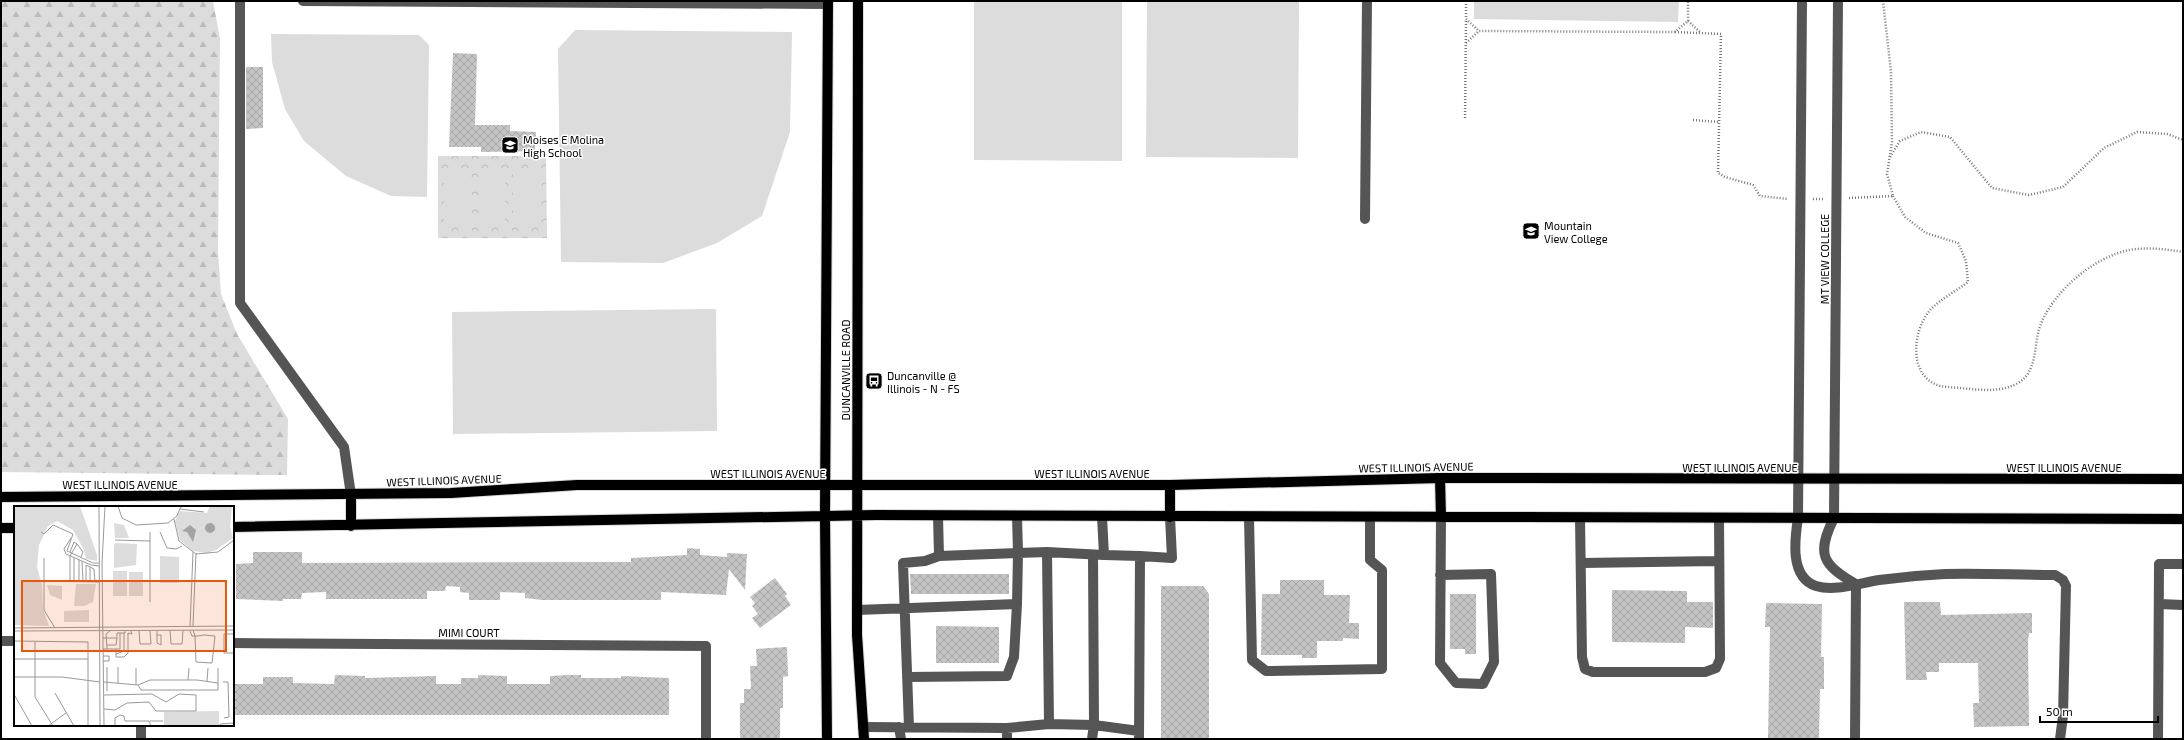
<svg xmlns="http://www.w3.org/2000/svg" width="2184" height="740" viewBox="0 0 2184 740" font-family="'Exo 2',sans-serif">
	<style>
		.forest { fill: url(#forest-firs) }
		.park { fill: url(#park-crowns) }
		.garden { fill: #dcdcdc }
		.building { fill: url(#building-cross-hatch) }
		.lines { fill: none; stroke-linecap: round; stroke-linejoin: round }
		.major-casing { stroke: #dbdbdb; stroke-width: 12 }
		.path { stroke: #777; stroke-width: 2.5; stroke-dasharray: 1 2; stroke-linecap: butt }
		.minor { stroke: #555; stroke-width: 10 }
		.major { stroke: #000; stroke-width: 10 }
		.labels { text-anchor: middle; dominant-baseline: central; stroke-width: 3; stroke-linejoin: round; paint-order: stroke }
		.poi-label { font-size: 11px; fill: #000; stroke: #fff; text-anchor: start }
		.street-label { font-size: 11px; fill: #000; stroke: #fff }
		.inset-road { fill: none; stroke: #999; stroke-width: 1 }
		.view { fill: #e8590c; fill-opacity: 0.15; stroke: #e8590c; stroke-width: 2 }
		.inset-edge { fill: none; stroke: #000; stroke-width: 2 }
	</style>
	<defs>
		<pattern id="forest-firs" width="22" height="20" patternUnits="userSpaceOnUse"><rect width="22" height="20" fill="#dcdcdc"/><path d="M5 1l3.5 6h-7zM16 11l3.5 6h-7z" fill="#bbb"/></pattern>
		<pattern id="park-crowns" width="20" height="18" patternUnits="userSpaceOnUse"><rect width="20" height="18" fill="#dcdcdc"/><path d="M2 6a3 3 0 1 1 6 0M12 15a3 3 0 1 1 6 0" fill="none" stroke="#bbb"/></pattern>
		<pattern id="building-cross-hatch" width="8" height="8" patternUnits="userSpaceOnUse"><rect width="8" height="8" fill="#c4c4c4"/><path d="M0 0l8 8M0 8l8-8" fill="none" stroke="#a7a7a7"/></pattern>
	</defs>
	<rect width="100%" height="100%" fill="#fff"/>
	<path class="forest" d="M1,1H213L220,39L218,251L221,294L237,334L288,419L287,475L1,472Z"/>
	<path class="park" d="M438,156H546L547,238H438Z"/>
	<path class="garden" d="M974,1H1122V161L974,160Z
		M1147,1H1299L1298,158L1146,157Z
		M1474,1H1679L1678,22L1474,19Z
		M575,30L792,32L790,132L762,216L717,243L663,263L561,262L558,49Z
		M271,34L419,35L429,45L427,197L391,196L346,176L304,141L285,109L272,62Z
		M444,169H470V225H444Z
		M479,169H505V225H479Z
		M513,169H539V225H513Z
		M716,309L717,431L453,434L452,312Z"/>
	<path class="building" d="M453,53L477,54L475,125H510V131L536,132L535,151L481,152V147H449Z
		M246,67H263V128L246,129Z
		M687,548L700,549V555L727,557V553L747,554L745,590L729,569L726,595L661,592V600H542L525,598V593L500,592V600H469V593L460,592V587L446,586L445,591H427V599H326V592L302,593L301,599H283V601L236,599V564L253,563V552H302V563L631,562V558L687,555Z
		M910,574H1009V594H911Z
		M775,578L787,594L785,596L791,605L760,628L752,618L758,614L752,606L755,603L750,597Z
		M1280,580H1324V595H1350L1349,623H1359V639L1343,638V641H1317V658H1302V655H1261L1262,594H1280Z
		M1161,586H1203L1209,594V739H1161Z
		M1612,590L1687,591V602H1713V628L1685,627V643L1612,642Z
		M1450,594H1476V654H1465V649H1450Z
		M1904,602H1940L1941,615L2032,613V633H2029L2028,641L2029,726L1974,727L1973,703H1979L1978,663H1939V672H1926L1927,680H1906Z
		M1766,603L1822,604L1821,657H1824V689H1820L1819,739H1768L1770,627H1765Z
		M936,626L999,627V663H936Z
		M787,647L788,676L783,677V708H780V739L740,738V703H744V689H751L750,666H757L756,649Z
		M335,675L365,676V678L436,676V684H461V678H478V675L507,676V684H550V676L568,675H581V678H621V676L669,678V715H233V684H263V677H293V683L334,684Z"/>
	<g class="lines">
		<g class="major-casing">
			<path id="major" d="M858,1L857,635L864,739
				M1440,478L1441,517
				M1170,485V517
				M351,495V526
				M1,497L451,493L577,485H1170L1440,478L2183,479
				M233,527L876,515L2183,519
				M1,528H15
				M827,739L825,516L828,1"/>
		</g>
		<path class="path" d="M1466,1V19L1479,31L1675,32L1688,21V1
			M1688,21L1701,33
			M1675,32L1721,34L1718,173L1725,177L1753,185L1760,196L1788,199
			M1466,43L1479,31
			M1465,118L1466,20
			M1693,120L1719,122
			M1890,157L1900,141L1921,132L1950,137L1992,188L2029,195L2063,187L2104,148L2137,132L2167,134L2183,140
			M1893,196L1905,217L1926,233L1958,243L1966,261L1968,282C1956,291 1941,299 1931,309C1910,332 1908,384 1947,387C1971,388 1997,395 2018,383C2037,372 2034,347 2039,329C2051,293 2092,258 2129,250C2147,247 2165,249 2183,252
			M1849,198L1893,196L1887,174L1892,142L1891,72L1883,1
			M1813,199H1824"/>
		<path class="minor" d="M240,1V303L344,447L351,495
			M303,1L828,4
			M1802,1L1798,518C1795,538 1789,577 1816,586C1835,592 1859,583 1879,580C1901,577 1923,575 1945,574C1982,573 2018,575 2055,575L2063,580L2066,586L2063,716L2060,739
			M1838,1L1834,518C1816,554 1822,565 1856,584
			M1365,219L1367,1
			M1249,517L1252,660L1266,671L1382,669V570L1370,560V517
			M1580,518L1582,657L1585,669L1593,672H1705L1716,668L1720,659L1719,518
			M1104,555L1140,556
			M939,556L1018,553L1017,516
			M1581,563L1719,561
			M1440,575L1491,574L1494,662L1483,684L1456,683L1440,663L1441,517
			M2159,604L2183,605
			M857,610L1017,604L1018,553L1047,552
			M1,641H15
			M233,643L706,646V739
			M907,677L1007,676L1014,657L1017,604
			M1048,724L1094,725L1139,731
			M141,725V739
			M863,727L1007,728
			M899,727L901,739
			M909,727L903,563L925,561L939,556L938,516
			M1007,739V728L1049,724L1047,552L1104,555L1102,517
			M1092,739L1094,725L1093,555
			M1139,739L1140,556L1172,558L1170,517
			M1855,739L1856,584
			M2158,739L2159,564H2183"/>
		<use href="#major" class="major"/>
	</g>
	<defs>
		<g id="school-square" transform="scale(0.9)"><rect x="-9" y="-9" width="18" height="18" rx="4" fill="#000" stroke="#fff"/><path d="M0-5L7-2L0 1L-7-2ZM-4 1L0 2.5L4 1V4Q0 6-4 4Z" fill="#fff"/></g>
		<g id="university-square" transform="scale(0.9)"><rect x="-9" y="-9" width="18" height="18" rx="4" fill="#000" stroke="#fff"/><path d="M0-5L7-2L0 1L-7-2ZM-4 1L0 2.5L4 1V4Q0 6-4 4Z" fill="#fff"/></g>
		<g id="bus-square" transform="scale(0.9)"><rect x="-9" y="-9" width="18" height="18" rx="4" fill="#000" stroke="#fff"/><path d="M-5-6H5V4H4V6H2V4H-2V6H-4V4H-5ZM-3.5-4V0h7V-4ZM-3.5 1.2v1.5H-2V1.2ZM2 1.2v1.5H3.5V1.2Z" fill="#fff"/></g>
	</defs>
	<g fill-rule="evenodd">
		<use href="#school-square" x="510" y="145"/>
		<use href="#university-square" x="1531" y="231"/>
		<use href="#bus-square" x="874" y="381"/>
	</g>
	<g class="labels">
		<g class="poi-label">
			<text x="523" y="139">Moises E Molina<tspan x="523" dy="13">High School</tspan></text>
			<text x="1544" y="225">Mountain<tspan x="1544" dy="13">View College</tspan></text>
			<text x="887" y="375">Duncanville @<tspan x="887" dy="13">Illinois - N - FS</tspan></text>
		</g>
		<g class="street-label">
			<text transform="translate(1824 259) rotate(-90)">MT VIEW COLLEGE</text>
			<text transform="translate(845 370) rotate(-90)">DUNCANVILLE ROAD</text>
			<text transform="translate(1416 467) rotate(-1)">WEST ILLINOIS AVENUE</text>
			<text x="1740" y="467">WEST ILLINOIS AVENUE</text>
			<text x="2064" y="467">WEST ILLINOIS AVENUE</text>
			<text x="768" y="473">WEST ILLINOIS AVENUE</text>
			<text x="1092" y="473">WEST ILLINOIS AVENUE</text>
			<text transform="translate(444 480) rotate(-2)">WEST ILLINOIS AVENUE</text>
			<text x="120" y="484">WEST ILLINOIS AVENUE</text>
			<text x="469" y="632">MIMI COURT</text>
		</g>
	</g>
	<g transform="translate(14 506)">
		<rect width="220" height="220" fill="#fff"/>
		<path d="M0,0H66L83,49V55L72,53L70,44L59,24L43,15L34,20L25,39L23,61L28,79L29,103L35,120L0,119ZM205,205V220H150V206Z" fill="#dcdcdc"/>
		<path d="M196,0H218L216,21L219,32L202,44L193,47L179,45L166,34L161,15L166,5L193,7Z" fill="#dcdcdc"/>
		<path d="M100,17L110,19L115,32H101ZM102,37L123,38L122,59L100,62V39ZM146,50L165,51V77H146ZM99,65H113V90H99ZM115,66H129V90H115ZM62,78H82L79,96L70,100H60ZM33,79L48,80V94L36,89ZM75,104V116H50V105Z" fill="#dcdcdc"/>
		<path d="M191 22a5 5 0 1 1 10 0a5 5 0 1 1-10 0ZM176,19L182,24L179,36L173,26L168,25Z" fill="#a3a3a3"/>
		<path class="inset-road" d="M85,0L86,220M104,0L108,12L122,19L154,17L163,10L167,0M166,3L190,6M160,13L165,35L182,48L204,46L220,34M27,26L30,28L39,19L59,28L53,45L79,57H85M146,26L153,42L162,43L168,40M57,32L50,43L52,48L77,59L85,60M101,34L136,35M56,46L60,36L63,38M30,52V75M68,55L69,76M72,59L76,61V76M76,61L80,63L81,76M56,76V50L63,38L69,46L67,51M60,76V52M65,76V54M72,76V59M136,96V26M179,120L182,47M176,121L179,46M0,122L220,120M41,122L30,104V75L85,76M111,124V127H106V143H102V151H110L114,147V127L118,128L117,125M125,124L126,138H137L136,125M156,124L157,138H168L169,124M0,125L220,124M176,125L178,130H184L190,129L201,130L198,157L182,156L181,130L179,124M220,128H210V147H220M143,129H147V139L143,137V125M89,132H103V127H106M0,135L74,136V220M21,136V191L39,220M93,139H102L103,132M89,143H102M93,143L92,128L96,125M102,148L110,145V127M89,150H95V155H89M0,153H74M93,161V185M0,171H48L86,176M174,174L175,162M193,175L194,162M90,176L124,179L136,174H183L204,177V184H127L124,179M209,176H214L215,211L210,212M104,177V161M204,177V162M122,179V162M41,187L60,220M90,189L138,188L152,196L165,188L182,189V205H142L135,196L113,197L101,204L90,203M1,190L18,220M136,215H149M34,220L52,207M90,220L88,57L91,0M101,220V212L106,209L110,210L111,215H135L137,220M206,220V218L220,217"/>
		<path class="view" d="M8,75H212V145H8Z"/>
		<rect width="220" height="220" class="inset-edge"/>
	</g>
	<rect width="2184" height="740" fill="none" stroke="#000000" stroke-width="4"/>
	<path d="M2040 716v6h118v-6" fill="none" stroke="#000000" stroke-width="2"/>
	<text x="2046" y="716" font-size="12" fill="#000000" stroke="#ffffff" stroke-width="3" paint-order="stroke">50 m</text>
</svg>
